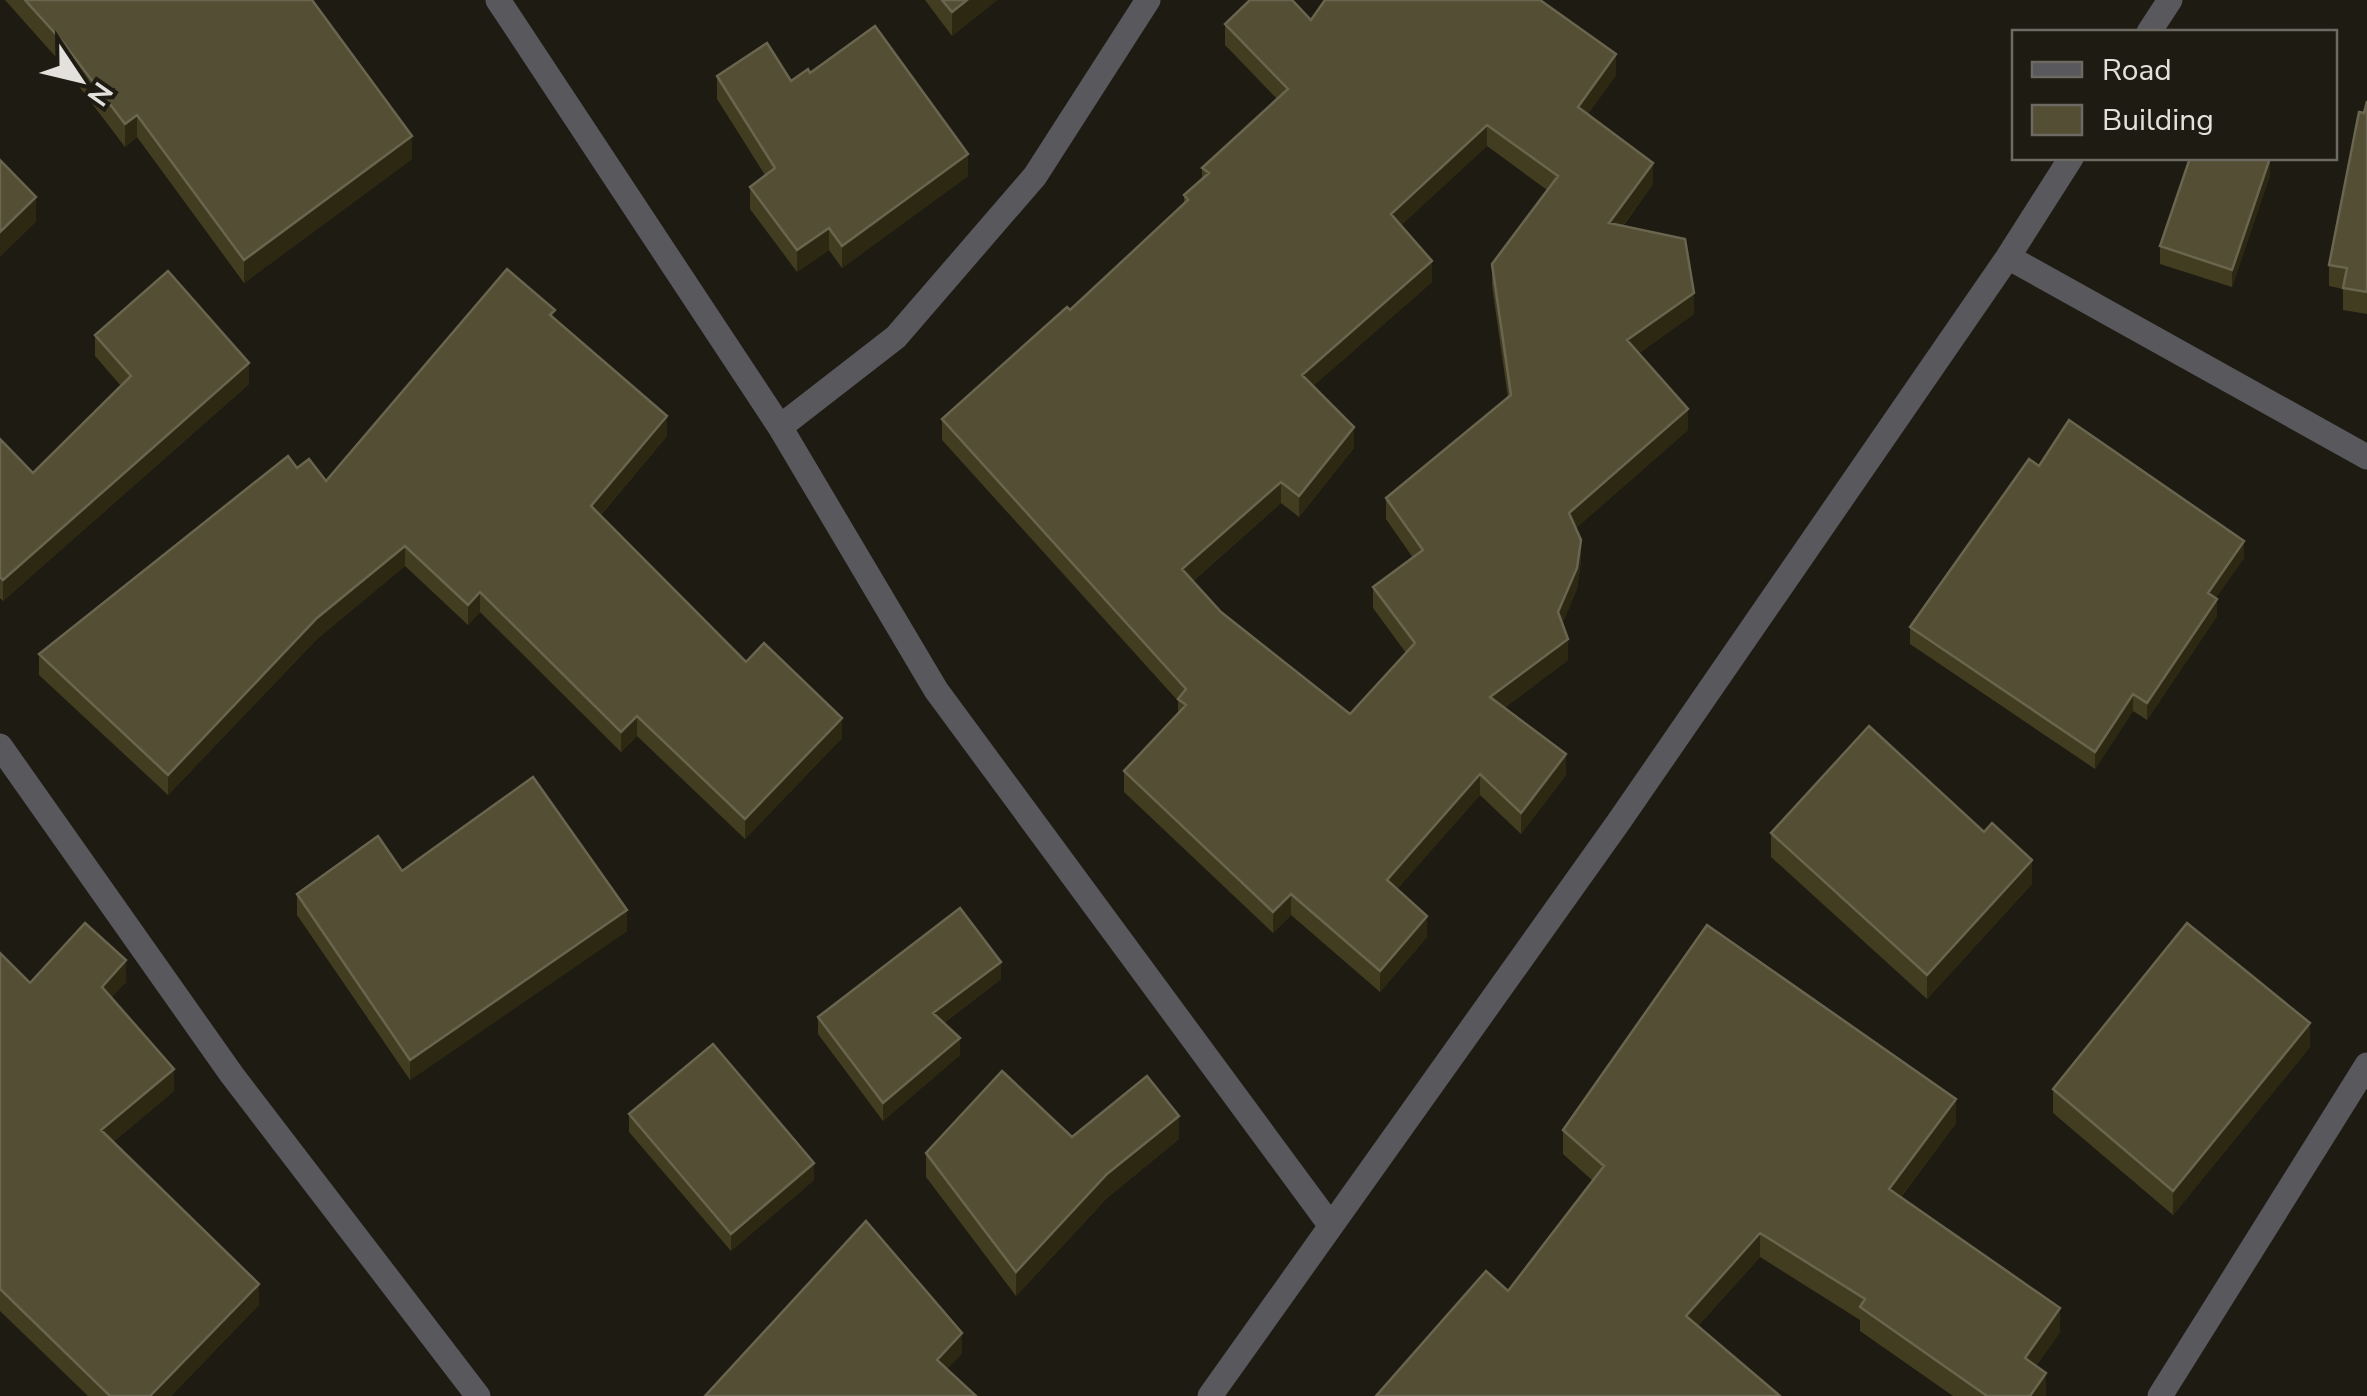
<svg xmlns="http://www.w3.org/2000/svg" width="2367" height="1396" viewBox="0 0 2367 1396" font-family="'Nunito Sans',sans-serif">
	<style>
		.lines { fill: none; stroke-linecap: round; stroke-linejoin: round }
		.minor { stroke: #58585d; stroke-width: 25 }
		.wall { fill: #423c20; fill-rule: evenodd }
		.shaded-wall { fill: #2c2812 }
		.building { fill: #534e34; stroke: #6a654e; stroke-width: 2.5; fill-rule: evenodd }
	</style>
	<rect width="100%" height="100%" fill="#1d1b12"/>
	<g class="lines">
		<path class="minor" d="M498,0L780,427L936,690L1331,1226
			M2149,32L2170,0
			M2008,257L2367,457
			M780,427L896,337L1035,176L1148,0
			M0,746L232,1075L478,1396
			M1210,1396L1620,820L2008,257L2071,158
			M2160,1396L2367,1065"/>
	</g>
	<path class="wall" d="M5,0H312L412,159L244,283L137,137L125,147L62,64Z
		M925,0H997L952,36Z
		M1311,20L1616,75L1588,114L1653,184L1623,226L1694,314L1639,353L1688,430L1576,528L1581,561L1577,589L1562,624L1568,660L1504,708L1566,775L1521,834L1480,795L1397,889L1427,937L1380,992L1291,915L1273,933L1124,792V771L1178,713V701L942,440V419L1070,310L1184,204V195L1202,179V168L1277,99L1225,45V24ZM1487,146L1547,190L1492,264V286L1508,398L1386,498V519L1413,558L1373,587V608L1406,653L1350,714L1221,612L1193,581L1281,503L1299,517L1354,448L1313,386L1432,282L1401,225Z
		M810,73L968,176L842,268L829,250L797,272L750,209V187L765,175L717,99V76L791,81Z
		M2367,101V314L2343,310V289L2329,286V265Z
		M2270,175L2232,287L2160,264V246Z
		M555,318L667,436L600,516L746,662L842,738L745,839L637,736L621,752L480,612L468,625L405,566L317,639L168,795L39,675V654L297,468L326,481Z
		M95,335L249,384L3,601L0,598V439L33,473L121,386L95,356Z
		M2039,466L2244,558L2215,598L2217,616L2147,720L2133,711L2095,769L1910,644V627Z
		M1771,833L2032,884L1927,999L1771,857Z
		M402,871L627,931L410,1080L297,915V894Z
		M0,953L30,983L126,982L111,998L174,1091L113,1142L259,1305L171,1396H88L0,1311Z
		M1001,979L944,1023L960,1055L883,1121L818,1034V1017Z
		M2310,1047L2173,1215L2053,1113V1089Z
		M629,1114L814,1180L731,1251L629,1132Z
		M1956,1123L1901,1197L2060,1332L2036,1366L2046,1396H1953L1860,1331V1320L1760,1257L1698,1326L1508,1291L1593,1181L1563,1154V1130Z
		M1072,1137L1179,1139L1107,1198L1016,1296L926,1177V1153Z"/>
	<path class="shaded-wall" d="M967,0H997L952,36V12Z
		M1616,54V75L1578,128V107Z
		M137,115V137L125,147V124Z
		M1487,125V146L1391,235V214Z
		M412,136V159L244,283V260Z
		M968,154V176L842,268V246Z
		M2270,158V175L2232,287V270Z
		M1653,163V184L1609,244V223Z
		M36,197V222L0,257V232Z
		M829,228V250L797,272V250Z
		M1432,261V282L1302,396V375Z
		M1694,293V314L1627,361V340Z
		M249,363V384L3,601V580Z
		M1688,409V430L1569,534V513Z
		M667,416V436L591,526V506Z
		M1354,427V448L1299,517V496Z
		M1281,482V503L1182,590V569Z
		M1581,540V561L1577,589L1558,633V612Z
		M2244,541V558L2208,610V593Z
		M405,546V566L317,639L168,795V775L317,618Z
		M480,592V612L468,625V605Z
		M2217,599V616L2147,720V703Z
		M1568,639V660L1490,718V697Z
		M2133,694V711L2095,769V752Z
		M637,716V736L621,752V732Z
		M842,718V738L745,839V819Z
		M1566,754V775L1521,834V813Z
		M1480,774V795L1387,901V880Z
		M2032,860V884L1927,999V975Z
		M1291,894V915L1273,933V912Z
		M627,910V931L410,1080V1060Z
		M1427,916V937L1380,992V971Z
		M126,960V982L102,1008V987Z
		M1001,962V979L933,1031V1013Z
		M2310,1023V1047L2173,1215V1191Z
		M960,1038V1055L883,1121V1103Z
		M174,1069V1091L101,1152V1130Z
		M1956,1099V1123L1889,1212V1189Z
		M1179,1116V1139L1107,1198L1016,1296V1272L1107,1174Z
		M814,1163V1180L731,1251V1234Z
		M1760,1233V1257L1686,1339V1316Z
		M259,1284V1305L171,1396H150Z
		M2060,1308V1332L2025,1382V1358Z
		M962,1333V1354L937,1380V1360Z
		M2046,1373V1396H2030Z"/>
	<path class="building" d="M25,0H312L412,136L244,260L137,115L125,124L62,41Z
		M942,0H967L952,12Z
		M1250,0H1292L1311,20L1325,0H1540L1616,54L1578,107L1653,163L1609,223L1685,239L1694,293L1627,340L1688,409L1569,513L1581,540L1577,568L1558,612L1568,639L1490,697L1566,754L1521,813L1480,774L1387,880L1427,916L1380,971L1291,894L1273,912L1124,771L1186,705L1178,699L1186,689L942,419L1067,307L1070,310L1188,200L1184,195L1209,173L1202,168L1288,89L1225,24ZM1487,125L1558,176L1492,264L1511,395L1386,498L1423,550L1373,587L1415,643L1350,714L1221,612L1182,569L1281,482L1299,496L1354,427L1302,375L1432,261L1391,214Z
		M875,26L968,154L842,246L829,228L797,250L750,187L775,168L717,76L767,43L791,81L808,69L810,73Z
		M2367,101V292L2343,288L2347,268L2329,265L2359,112L2364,113Z
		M2190,158H2270L2232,270L2160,246Z
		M0,160L36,197L0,232Z
		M507,269L555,310L550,315L667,416L591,506L746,662L764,643L842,718L745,819L637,716L621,732L480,592L468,605L405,546L317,618L168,775L39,654L288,456L297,468L309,459L326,481Z
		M168,271L249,363L3,580L0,577V439L33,473L131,376L95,335Z
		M2069,420L2244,541L2208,593L2217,599L2147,703L2133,694L2095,752L1910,627L2029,459L2039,466Z
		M1869,726L1984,832L1992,823L2032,860L1927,975L1771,833Z
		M533,777L627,910L410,1060L297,894L378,836L402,871Z
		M960,908L1001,962L933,1013L960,1038L883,1103L818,1017Z
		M85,923L126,960L102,987L174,1069L101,1130L259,1284L150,1396H110L0,1289V953L30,983Z
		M2187,923L2310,1023L2173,1191L2053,1089Z
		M1707,925L1956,1099L1889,1189L2060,1308L2025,1358L2046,1373L2030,1396H1987L1860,1307L1865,1299L1760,1233L1686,1316L1780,1396H1376L1486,1271L1508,1291L1604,1166L1563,1130Z
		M713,1044L814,1163L731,1234L629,1114Z
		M1002,1071L1072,1137L1147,1076L1179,1116L1107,1174L1016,1272L926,1153Z
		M866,1221L962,1333L937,1360L976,1396H705Z"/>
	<rect x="2012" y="30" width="325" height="130" fill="#1d1b12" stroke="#6c6a62" stroke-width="2.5"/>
	<rect x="2032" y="62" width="50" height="15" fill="#58585d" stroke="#6c6a62" stroke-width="2.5"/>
	<text x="2102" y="80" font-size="30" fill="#e2e1db">Road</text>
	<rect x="2032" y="105" width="50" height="30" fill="#534e34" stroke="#6c6a62" stroke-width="2.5"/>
	<text x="2102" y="130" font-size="30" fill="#e2e1db">Building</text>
	<g transform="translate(80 80) rotate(125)" stroke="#1d1b12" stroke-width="8" paint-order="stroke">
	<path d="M0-8L18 38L0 25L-18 38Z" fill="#e2e1db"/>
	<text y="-15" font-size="28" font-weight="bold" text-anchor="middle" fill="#e2e1db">N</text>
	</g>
</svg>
